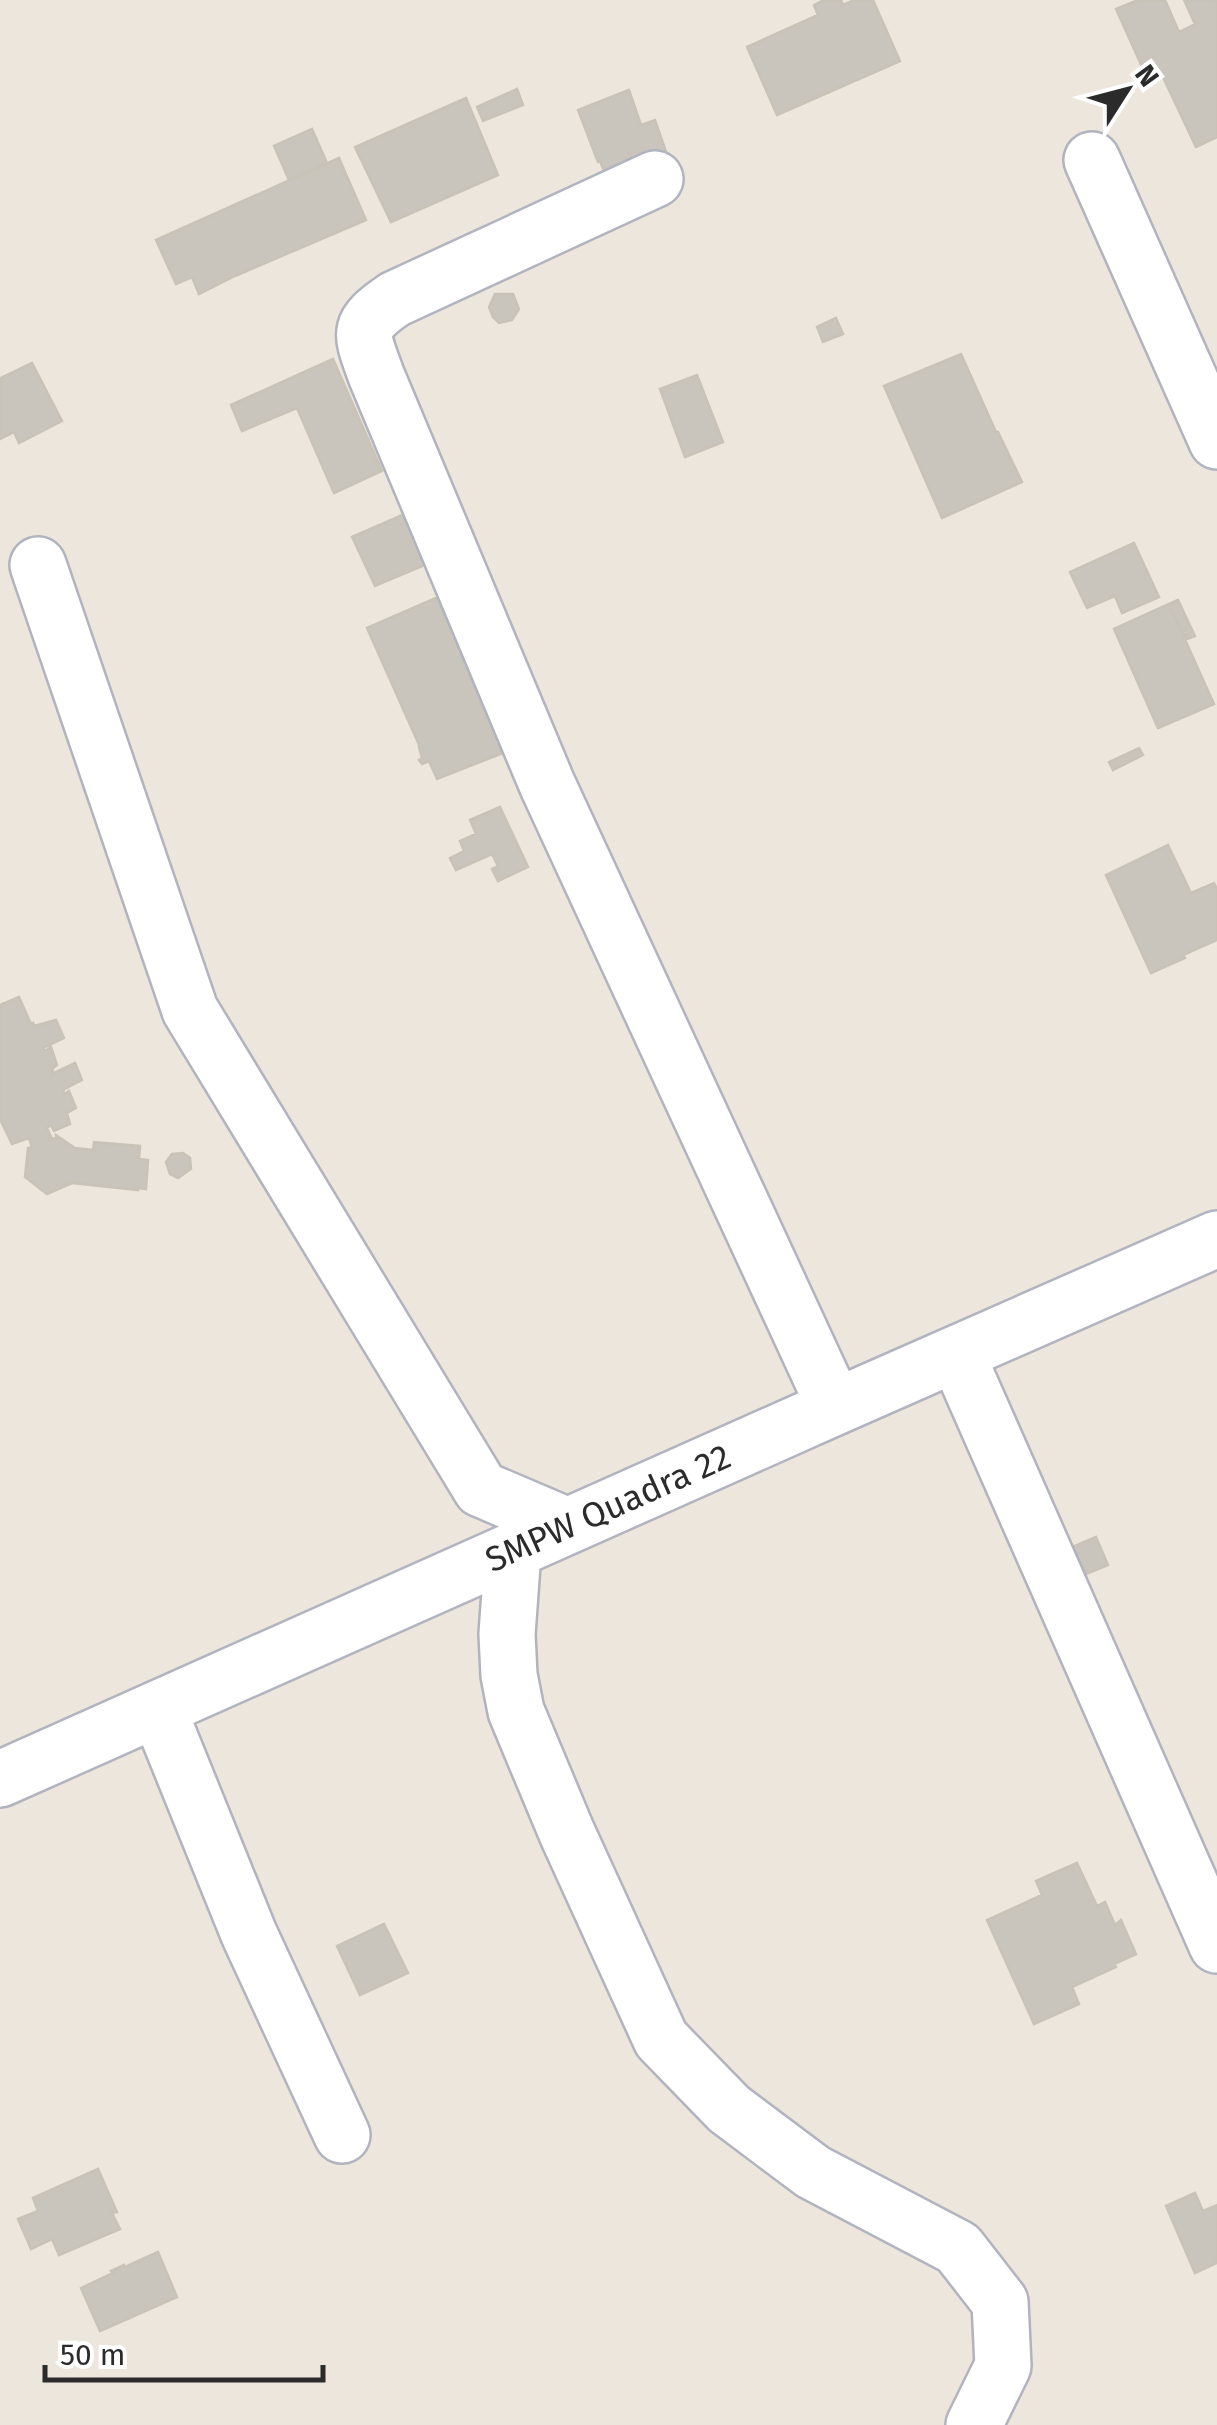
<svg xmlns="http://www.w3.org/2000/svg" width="1217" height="2425" viewBox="0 0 1217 2425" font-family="'Fira Sans',sans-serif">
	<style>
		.building { fill: #c9c4bc; stroke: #c9c2b7; stroke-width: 2.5 }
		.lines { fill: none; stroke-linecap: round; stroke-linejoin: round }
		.minor-casing { stroke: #b1b4bf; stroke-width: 60 }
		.minor { stroke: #fff; stroke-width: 55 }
		.labels { text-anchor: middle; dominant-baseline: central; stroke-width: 8; stroke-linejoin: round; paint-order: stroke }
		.street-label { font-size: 35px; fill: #2b2b2b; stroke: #fff }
	</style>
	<rect width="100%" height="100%" fill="#ede6dd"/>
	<path class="building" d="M824,0H841L843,5L854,0H873L900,61L777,115L747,47L818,15L814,5Z
		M1138,0H1165L1179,32L1195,24L1184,0H1217V137L1196,147L1161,73L1148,80L1116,9Z
		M517,89L523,105L483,121L477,107Z
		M629,90L641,125L655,120L670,163L610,186L600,161L598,162L578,110Z
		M466,98L498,175L391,222L355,147Z
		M312,129L327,163L289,180L274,146Z
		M339,158L366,220L235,276L199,294L192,277L176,284L156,240Z
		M495,294H513L519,309L512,320L499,323L493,317L489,307Z
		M836,318L843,334L823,342L817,327Z
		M961,354L996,432H998L1022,482L942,518L884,386Z
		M333,359L382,471L334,493L297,408L242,431L231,405Z
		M32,363L62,421L19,443L14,432L0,439L1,378Z
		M697,375L723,442L685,457L660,389Z
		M423,506L446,556L375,586L352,537Z
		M1134,543L1159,597L1122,613L1115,596L1087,608L1070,572Z
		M459,588L518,724L495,734L503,753L437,779L429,761L422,764L419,760L422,758L419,747H420L367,628Z
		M1178,600L1195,636L1185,640L1169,604Z
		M1169,604L1214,704L1158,728L1114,629Z
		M1139,748L1143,755L1113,770L1109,762Z
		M500,807L528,867L498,881L492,869L498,866L492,854L456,870L450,858L464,851L460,841L476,834L470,820Z
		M1168,845L1191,893L1214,883L1217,889V940L1183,955L1185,958L1151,973L1106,875Z
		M19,997L31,1024L33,1023L34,1026L56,1020L64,1038L43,1048L45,1051L51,1047L57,1065L53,1068L52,1074L75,1063L82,1080L63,1090L65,1094L69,1091L76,1108L67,1113L70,1124L54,1131L51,1125L47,1128L52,1139L56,1138V1135L75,1148L93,1150L94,1142L140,1146L139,1159L148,1160L146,1189L138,1188V1190L72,1183L47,1194L25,1177L28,1148L32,1147L29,1138L12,1144L0,1119V1005Z
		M183,1153L190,1158L191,1169L178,1178L170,1174L166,1162L172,1154Z
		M1096,1537L1108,1565L1074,1579L1061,1552Z
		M1077,1863L1097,1906L1105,1902L1115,1925L1121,1920L1136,1954L1114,1964L1116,1967L1072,1987L1079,2004L1034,2024L987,1920L1042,1895L1036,1881Z
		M384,1924L408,1973L360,1995L337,1946Z
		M98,2169L117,2212L112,2213L120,2229L59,2255L52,2239L31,2249L18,2219L38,2211L33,2198Z
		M1195,2193L1203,2211L1217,2205V2263L1195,2273L1166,2206Z
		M158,2252L177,2297L100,2331L81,2288L113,2273L111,2271L124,2265L125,2267Z"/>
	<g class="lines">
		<g class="minor-casing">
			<path id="minor" d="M1092,160L1217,441
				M655,179L395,299C355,326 361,333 376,375L547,784L835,1407
				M38,565L190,1010L481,1489L568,1526
				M957,1355L1217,1945
				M513,1551L507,1634L509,1675L516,1711L567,1833L661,2039L729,2109L813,2172L958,2248L1000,2302L1003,2366L974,2425
				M158,1709L249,1934L342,2135
				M0,1779L835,1407L1217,1239"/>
		</g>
		<use href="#minor" class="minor"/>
	</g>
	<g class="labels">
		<g class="street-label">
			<text transform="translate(608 1508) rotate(-24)">SMPW Quadra 22</text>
		</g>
	</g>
	<g transform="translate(1127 90) rotate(54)" stroke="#ffffff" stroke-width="8" paint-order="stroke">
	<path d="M0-8L18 38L0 25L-18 38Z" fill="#2b2b2b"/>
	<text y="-15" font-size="28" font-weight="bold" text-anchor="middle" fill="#2b2b2b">N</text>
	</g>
	<path d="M45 2365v15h278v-15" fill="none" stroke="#2b2b2b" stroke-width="5"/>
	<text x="60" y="2365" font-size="30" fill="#2b2b2b" stroke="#ffffff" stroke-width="8" paint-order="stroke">50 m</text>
</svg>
